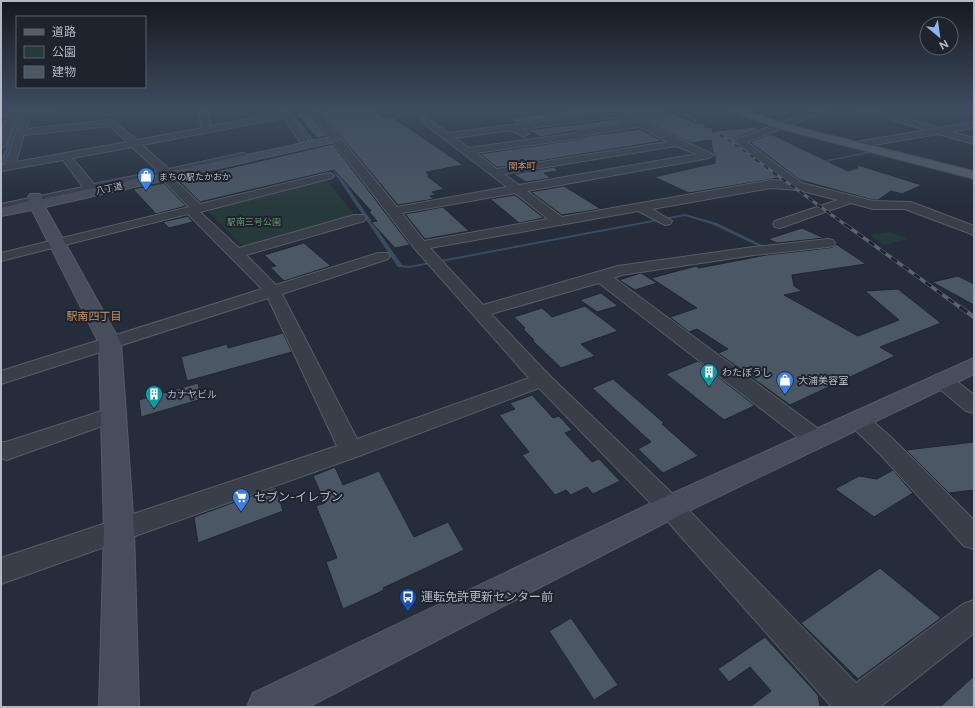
<svg xmlns="http://www.w3.org/2000/svg" width="975" height="708" viewBox="0 0 975 708" font-family="Figtree,'Noto Sans JP',sans-serif">
	<style>
		.green { fill: #273a3b }
		.lines { fill: none; stroke-linecap: round; stroke-linejoin: round }
		.stream { fill: #3b4b60; fill-rule: evenodd }
		.building { fill: #4c5764; stroke: #1f2630 }
		.street-casing { stroke: #565d67; stroke-width: 2 }
		.secondary-casing { stroke: #565d67; stroke-width: 2 }
		.primary-casing { stroke: #414852; stroke-width: 2 }
		.street { fill: #383f49; fill-rule: evenodd }
		.secondary { fill: #464e5c; fill-rule: evenodd }
		.primary { fill: #565e69; fill-rule: evenodd }
		.rail-far3-casing { stroke: #5a6370; stroke-width: 2 }
		.rail-far2-casing { stroke: #5a6370; stroke-width: 3 }
		.rail-far1-casing { stroke: #5a6370; stroke-width: 3.5 }
		.rail-casing { stroke: #5a6370; stroke-width: 4.5 }
		.rail-far3 { stroke: #1d242e; stroke-width: 1.5; stroke-dasharray: 4.5; stroke-linecap: butt }
		.rail-far2 { stroke: #1d242e; stroke-width: 2; stroke-dasharray: 5.5; stroke-linecap: butt }
		.rail-far1 { stroke: #1d242e; stroke-width: 2.5; stroke-dasharray: 7; stroke-linecap: butt }
		.rail { stroke: #1d242e; stroke-width: 3; stroke-dasharray: 9; stroke-linecap: butt }
		.labels { text-anchor: middle; dominant-baseline: central; stroke-width: 4; stroke-linejoin: round; paint-order: stroke }
		.far-neighbourhood-label { font-size: 9px; fill: #ca9268; stroke: #1d242e }
		.far-poi-label { font-size: 9px; fill: #b3bac5; stroke: #1d242e; text-anchor: start }
		.far-street-label { font-size: 9px; fill: #b3bac5; stroke: #1d242e }
		.far-park-label { font-size: 9px; fill: #6c9475; stroke: #1d242e }
		.poi-label { font-size: 10px; fill: #b3bac5; stroke: #1d242e; text-anchor: start }
		.neighbourhood-label { font-size: 11px; fill: #ca9268; stroke: #1d242e }
		.near-poi-label { font-size: 12px; fill: #b3bac5; stroke: #1d242e; text-anchor: start }
	</style>
	<rect width="100%" height="100%" fill="#242d39"/>
	<path class="green" d="M506,108H598L546,113L520,118Z
		M616,117L630,122L575,130L559,122Z
		M326,179L356,217L245,248L205,209Z
		M891,232L908,239L884,245L870,235Z"/>
	<g class="lines">
		<path class="stream" d="M22,108H25L21,113L3,165L1,166V160L19,113Z
			M289,108L324,153V155H322L286,108Z
			M870,151H871V153L819,163L817,162Z
			M333,167H334L402,265L409,266L685,214L717,223L764,246L762,247H760L714,225L685,216L409,268L398,267L331,168Z"/>
	</g>
	<path class="building" d="M338,108H370L382,117H392L463,165L426,172L430,176H427L444,189L432,192L436,195L430,196L434,199L398,205L320,111Z
		M589,108H659L717,131L754,127L759,129L736,138L734,141L778,178L689,193L654,177L715,163V154L713,153L711,140L691,143L642,120L633,121L634,118L619,110L516,123L508,118Z
		M308,112L327,136L317,138L296,113Z
		M618,119L625,122L540,137L528,130Z
		M640,129L662,141L502,167H497L480,154L581,139L587,136Z
		M771,134L848,171L857,168L858,165L922,185L902,194L891,191L878,200H873L800,180L750,142Z
		M333,144L410,245L395,248L371,222L377,221L369,212L371,211L334,170L200,202L178,180Z
		M554,167L558,171L544,173L551,178L526,182L513,174Z
		M164,183L186,206L156,214L133,189Z
		M564,186L601,209L562,215L531,192Z
		M515,195L544,218L519,223L490,199Z
		M443,207L469,231L425,239L405,214Z
		M188,216L193,222L169,228L163,222Z
		M802,228L824,238L777,243L768,239Z
		M304,243L331,266L284,281L270,267L276,266L264,255Z
		M836,244L866,264L792,275L794,286L802,291L784,295L858,336L899,320L865,291L898,289L941,323L880,347L895,356L790,405L718,353L728,349L697,329L689,332L670,317L697,308L651,278L696,266L699,268L766,255L828,248L833,247Z
		M641,273L657,283L635,290L619,280Z
		M958,276L974,284V305L932,282Z
		M601,293L618,306L597,312L580,300Z
		M585,306L618,331L581,344L595,356L561,368L532,340H534L523,329L525,328L514,317L542,308L552,317Z
		M283,333L292,352L187,381L181,357L227,344L228,348Z
		M698,361L754,405V406L724,420L666,374Z
		M613,379L664,423L662,424L698,456L663,473L638,449L651,442L592,388Z
		M198,383L202,399L141,417L139,400Z
		M532,395L553,418L559,416L572,430L565,433L592,462L599,459L620,481L593,494L587,487L571,495L566,490L555,495L522,455L529,452L499,415L515,409L510,403Z
		M974,442V490L949,493L906,450Z
		M335,467L343,485L379,471L414,537L448,522L464,550L383,588L384,590L343,609L326,562L337,558L316,506L325,503L313,476Z
		M893,470L913,493L874,517L835,489L859,476L877,479Z
		M276,487L283,511L198,543L194,517Z
		M880,568L941,618L858,679L801,623Z
		M571,618L618,685L594,700L549,631Z
		M765,637L818,695L820,707H750L771,691L750,667L729,682L718,669Z
		M974,676V707H940Z"/>
	<g class="lines">
		<g class="street-casing">
			<path id="street" d="M13,108H56L52,111L31,113L26,129L112,120L137,140L202,128L198,108H206L211,126L281,113L278,108H286L308,140L306,142H300L284,118L142,145L169,169L242,153L246,154L247,156L246,158L170,175L200,204L328,173L332,174L334,176L332,178L200,212L239,248L354,215H364L366,218L364,221L246,255L276,285L378,253H388L390,256L388,259L282,294L357,439L529,378L415,249L307,108H316L397,207L507,187L421,121V117L424,116L448,133L619,111L633,119L629,122L618,117L522,129L529,134L524,137L511,130L455,138L469,148L576,133L581,130L641,121L714,155L709,158L527,191L562,217L771,180L784,181L735,141L737,139L820,108H833L747,142L802,183L873,201L911,202L974,226V235L905,209H873L851,203L780,228L775,227L773,224L775,221L838,200L798,190L771,188L652,209L672,221L670,224L665,225L638,211L430,248L483,305L618,266L754,247L828,239L833,240L835,243L833,246L828,247L754,255L621,275L614,278L824,433L827,439L824,445L816,447L808,445L599,283L491,314L549,375L679,500L856,683L963,604L974,600V633L880,707H832L661,514L539,388L359,456L1,584V558L337,446L268,298L1,384V371L262,289L188,214L1,261V253L189,207L160,177L1,212V204L83,187L63,160L1,171V165L5,164L23,113L17,114L6,145L1,148V132L8,115L1,116V110ZM110,126L127,142L16,162L24,135ZM640,127L667,142L497,169L476,153L581,138L586,135ZM676,146L697,154L519,185L504,174ZM132,147L158,171L94,184L72,158ZM515,193L548,219L424,241L402,213Z
				M854,108H868L939,128L974,122V128L951,132L974,138V144L938,134L856,148L852,147L851,145L856,142L926,130Z
				M942,374L949,375L974,395V413L966,411L935,385L932,380L935,375Z
				M114,407L122,409L125,414L122,419L15,457L7,460L1,458V442H6Z
				M858,412L866,415L894,440L974,520V549L964,546L878,452L850,425L847,420L850,415Z"/>
		</g>
		<g class="secondary-casing">
			<path id="secondary" d="M335,136L339,137L341,139L339,141L45,207L121,343L134,530L139,707H99L104,530L99,343L32,210L1,216V208L29,201L28,197L30,194H40L43,199Z
				M974,358V374L680,515L308,707H247L253,693L660,499Z"/>
		</g>
		<g class="primary-casing">
			<path id="primary" d="M723,108H739L785,124L974,171V179L777,128Z"/>
		</g>
		<use href="#street" class="street"/>
		<use href="#secondary" class="secondary"/>
		<use href="#primary" class="primary"/>
		<g class="rail-far3-casing">
			<path id="rail-far3" d="M673,108L727,139L757,160"/>
		</g>
		<g class="rail-far2-casing">
			<path id="rail-far2" d="M755,159L847,226"/>
		</g>
		<g class="rail-far1-casing">
			<path id="rail-far1" d="M846,225L961,308"/>
		</g>
		<g class="rail-casing">
			<path id="rail" d="M960,307L974,317"/>
		</g>
		<use href="#rail-far3" class="rail-far3"/>
		<use href="#rail-far2" class="rail-far2"/>
		<use href="#rail-far1" class="rail-far1"/>
		<use href="#rail" class="rail"/>
	</g>
	<linearGradient id="sky" x2="0" y2="1"><stop stop-color="#14191f"/><stop offset="0.52" stop-color="#3f4c5f"/><stop offset="1" stop-color="#3f4c5f" stop-opacity="0"/></linearGradient>
	<rect width="975" height="207" fill="url(#sky)"/>
	<defs>
		<g id="shop-pin" transform="scale(0.9)"><path d="M0 17L-7.5 6A9.5 9.5 0 1 1 7.5 6Z" fill="#3f7fe0" stroke="#1d242e"/><path d="M-5-2.5h2.3a2.7 3.5 0 0 1 5.4 0H5L5.5 6h-11ZM-1.5-2.5h3a1.5 2.3 0 0 0-3 0Z" fill="#fff"/></g>
		<g id="building-pin" transform="scale(0.9)"><path d="M0 17L-7.5 6A9.5 9.5 0 1 1 7.5 6Z" fill="#0f9aa8" stroke="#1d242e"/><path d="M-4-6H4V6H1V3H-1V6H-4ZM-2.5-4.3h1.7v1.8h-1.7ZM.8-4.3h1.7v1.8H.8ZM-2.5-1h1.7V.8h-1.7ZM.8-1h1.7V.8H.8Z" fill="#fff"/></g>
		<g id="supermarket-pin" transform="scale(0.9)"><path d="M0 17L-7.5 6A9.5 9.5 0 1 1 7.5 6Z" fill="#3f7fe0" stroke="#1d242e"/><path d="M-6-5.5h2.5l.6 2H6L4.5 2H-2.5L-4.4-4H-6ZM-1.5 3.2a1.3 1.3 0 1 0 .1 0ZM3 3.2a1.3 1.3 0 1 0 .1 0Z" fill="#fff"/></g>
		<g id="bus-pin" transform="scale(0.9)"><path d="M0 17L-7.5 6A9.5 9.5 0 1 1 7.5 6Z" fill="#1a4fb4" stroke="#1d242e"/><path d="M-5-6H5V4H4V6H2V4H-2V6H-4V4H-5ZM-3.5-4V0h7V-4ZM-3.5 1.2v1.5H-2V1.2ZM2 1.2v1.5H3.5V1.2Z" fill="#fff"/></g>
	</defs>
	<g fill-rule="evenodd">
		<use href="#shop-pin" x="146" y="176"/>
		<use href="#building-pin" x="709" y="372"/>
		<use href="#shop-pin" x="785" y="380"/>
		<use href="#building-pin" x="154" y="394"/>
		<use href="#supermarket-pin" x="241" y="497"/>
		<use href="#bus-pin" x="408" y="597"/>
	</g>
	<g class="labels">
		<g class="far-neighbourhood-label">
			<text x="522" y="165">関本町</text>
		</g>
		<g class="far-poi-label">
			<text x="159" y="176">まちの駅たかおか</text>
		</g>
		<g class="far-street-label">
			<text transform="translate(109 188) rotate(-12)">八丁道</text>
		</g>
		<g class="far-park-label">
			<text x="254" y="221">駅南三号公園</text>
		</g>
		<g class="poi-label">
			<text x="722" y="372">わたぼうし</text>
			<text x="798" y="380">大浦美容室</text>
			<text x="167" y="394">カナヤビル</text>
		</g>
		<g class="neighbourhood-label">
			<text x="94" y="316">駅南四丁目</text>
		</g>
		<g class="near-poi-label">
			<text x="254" y="497">セブン-イレブン</text>
			<text x="421" y="597">運転免許更新センター前</text>
		</g>
	</g>
	<rect width="975" height="708" fill="none" stroke="#b3bac5" stroke-width="4"/>
	<rect x="16" y="16" width="130" height="72" fill="#1d242e" stroke="#59606a"/>
	<rect x="24" y="29" width="20" height="6" fill="#565e69" stroke="#59606a"/>
	<text x="52" y="36" font-size="12" fill="#b3bac5">道路</text>
	<rect x="24" y="46" width="20" height="12" fill="#273a3b" stroke="#59606a"/>
	<text x="52" y="56" font-size="12" fill="#b3bac5">公園</text>
	<rect x="24" y="66" width="20" height="12" fill="#4c5764" stroke="#59606a"/>
	<text x="52" y="76" font-size="12" fill="#b3bac5">建物</text>
	<g transform="translate(939 36) rotate(151)"><circle r="19" fill="#1d242e" stroke="#59606a"/>
	<path d="M0-3L7 15L0 10L-7 15Z" fill="#8eb4ee"/>
	<text y="-6" font-size="11" font-weight="bold" text-anchor="middle" fill="#b3bac5">N</text>
	</g>
</svg>
